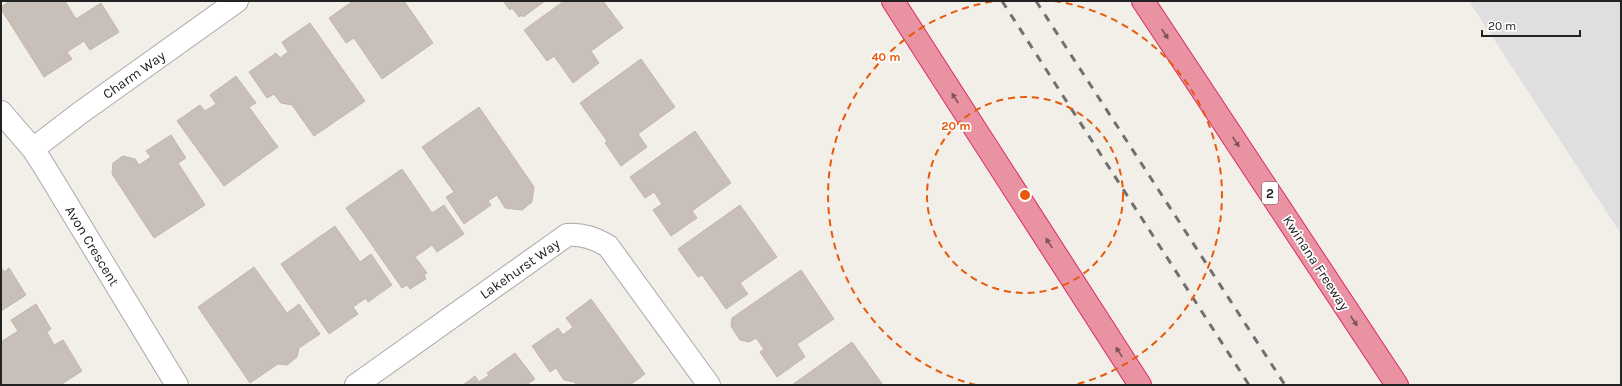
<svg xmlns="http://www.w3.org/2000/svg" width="1622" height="386" viewBox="0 0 1622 386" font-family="Karla,sans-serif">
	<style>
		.residential { fill: #e0dfdf }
		.building { fill: #c7bfb8; stroke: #c4b6ab }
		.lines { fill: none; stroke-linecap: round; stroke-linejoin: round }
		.minor-casing { stroke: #a9a9a9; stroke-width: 24 }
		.highway-casing { stroke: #dc2a67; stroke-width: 24 }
		.minor { stroke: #fff; stroke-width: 22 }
		.highway { stroke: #e892a2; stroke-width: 22 }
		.rail { stroke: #707070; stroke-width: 3; stroke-dasharray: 8 8; stroke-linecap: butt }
		.oneway { fill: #7b545c }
		.ring { fill: none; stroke: #e8590c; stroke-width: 2; stroke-dasharray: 7 5 }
		.labels { text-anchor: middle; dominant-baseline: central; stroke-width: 3.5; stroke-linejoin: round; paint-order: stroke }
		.shield { fill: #fff; stroke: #646464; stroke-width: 1 }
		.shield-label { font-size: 13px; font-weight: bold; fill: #222 }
		.street-label { font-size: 14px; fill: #222; stroke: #fff }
		.centre { fill: #e8590c; stroke: #fff; stroke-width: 2 }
		.ring-label { font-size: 12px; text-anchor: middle; font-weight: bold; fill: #e8590c; stroke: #fff; stroke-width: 3.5; stroke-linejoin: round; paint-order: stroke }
	</style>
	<rect width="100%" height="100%" fill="#f2efe9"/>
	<path class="residential" d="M1469,1H1621V234Z"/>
	<path class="building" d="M10,1H65L76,19L101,3L119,32L90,50L84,41L67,52L72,59L44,77L1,9V7Z
		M353,1L356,3L358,1H404L433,43L382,79L354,38L346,43L329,18Z
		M503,1H545L523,17L522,15L519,17L512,8L510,10Z
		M564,1H603L623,28L591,51L599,63L573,83L554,56L547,61L524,30Z
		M310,23L365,101L314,136L292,105L281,103L274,94L267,98L249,72L276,53L280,58L288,52L282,42Z
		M641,59L675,107L638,134L647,147L621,166L605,143L607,141L580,103Z
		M236,76L256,103L249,107L278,147L224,186L177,121L200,105L205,111L216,104L210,95Z
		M479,107L534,187L532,202L522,210L505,208L497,195L488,201L491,205L464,224L446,197L454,192L422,147Z
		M695,131L731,183L692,211L697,218L671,236L653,210L662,204L654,192L645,198L630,177Z
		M171,135L186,158L178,163L205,205L154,238L112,174L113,163L123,156L135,159L139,165L151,157L146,151Z
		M402,169L432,213L444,205L464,234L437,252L432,245L415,257L427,273L424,275L426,279L410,289L407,285L402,288L346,208Z
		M740,205L777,257L740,283L748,294L726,309L702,275L698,277L678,249Z
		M335,226L360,262L371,254L392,285L368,302L366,298L353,307L358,314L329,334L281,264Z
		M1,267L4,272L9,268L26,295L1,311Z
		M254,267L287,313L299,304L320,334L299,348L297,357L287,365L278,364L250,383L198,307Z
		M801,270L834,319L797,344L805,357L777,377L760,352L764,349L756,338L749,342L740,340L731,326L732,318Z
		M591,299L645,374L630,385H577L574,382L564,380L556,368L550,372L532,346L558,328L563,335L573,327L566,318Z
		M36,304L51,329L47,332L54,345L63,340L82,371L60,385H1V342L18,331L11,320Z
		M852,342L883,385H792Z
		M515,353L535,379L526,385H463L475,376L479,382L489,375L487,373Z"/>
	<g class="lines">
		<g class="minor-casing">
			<path id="minor" d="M1,112L33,149L44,166L177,385
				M33,149L80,113L237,1
				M356,385L567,235C583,234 594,238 608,246L709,385"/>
		</g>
		<g class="highway-casing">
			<path id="highway" d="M893,1L1140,385
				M1143,1L1397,385"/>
		</g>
		<use href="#minor" class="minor"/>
		<use href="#highway" class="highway"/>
		<path class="rail" d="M1002,1L1249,385
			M1036,1L1285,385"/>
	</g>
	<defs><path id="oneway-solid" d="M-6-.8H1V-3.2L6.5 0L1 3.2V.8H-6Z"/></defs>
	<g class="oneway">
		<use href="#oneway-solid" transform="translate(1165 34) rotate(57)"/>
		<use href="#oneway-solid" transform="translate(955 98) rotate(-123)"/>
		<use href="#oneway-solid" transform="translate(1236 142) rotate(57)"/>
		<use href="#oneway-solid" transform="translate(1049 243) rotate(-123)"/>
		<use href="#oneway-solid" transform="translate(1354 321) rotate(56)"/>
		<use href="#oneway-solid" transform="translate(1119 352) rotate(-123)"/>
	</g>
	<g class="ring">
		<circle cx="1025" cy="195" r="98"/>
		<path d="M976 385A196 196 0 0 1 996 1M1054 1A196 196 0 0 1 1074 385"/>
	</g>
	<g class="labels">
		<rect class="shield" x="1262" y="182" width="16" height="22" rx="3"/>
		<g class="shield-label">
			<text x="1270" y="193">2</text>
		</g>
		<g class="street-label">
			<text transform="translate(134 75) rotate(-35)">Charm Way</text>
			<text transform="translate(92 246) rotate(59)">Avon Crescent</text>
			<text transform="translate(1316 263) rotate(57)">Kwinana Freeway</text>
			<text transform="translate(520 269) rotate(-35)">Lakehurst Way</text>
		</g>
	</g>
	<circle cx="1025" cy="195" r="6" class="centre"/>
	<g class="ring-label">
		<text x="886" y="61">40 m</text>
		<text x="956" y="130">20 m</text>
	</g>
	<rect width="1622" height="386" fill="none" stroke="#222222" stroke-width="4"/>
	<path d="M1482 30v6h98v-6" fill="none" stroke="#222222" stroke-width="2"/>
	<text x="1488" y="30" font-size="12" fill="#222222" stroke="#ffffff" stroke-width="3" paint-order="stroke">20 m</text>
</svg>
